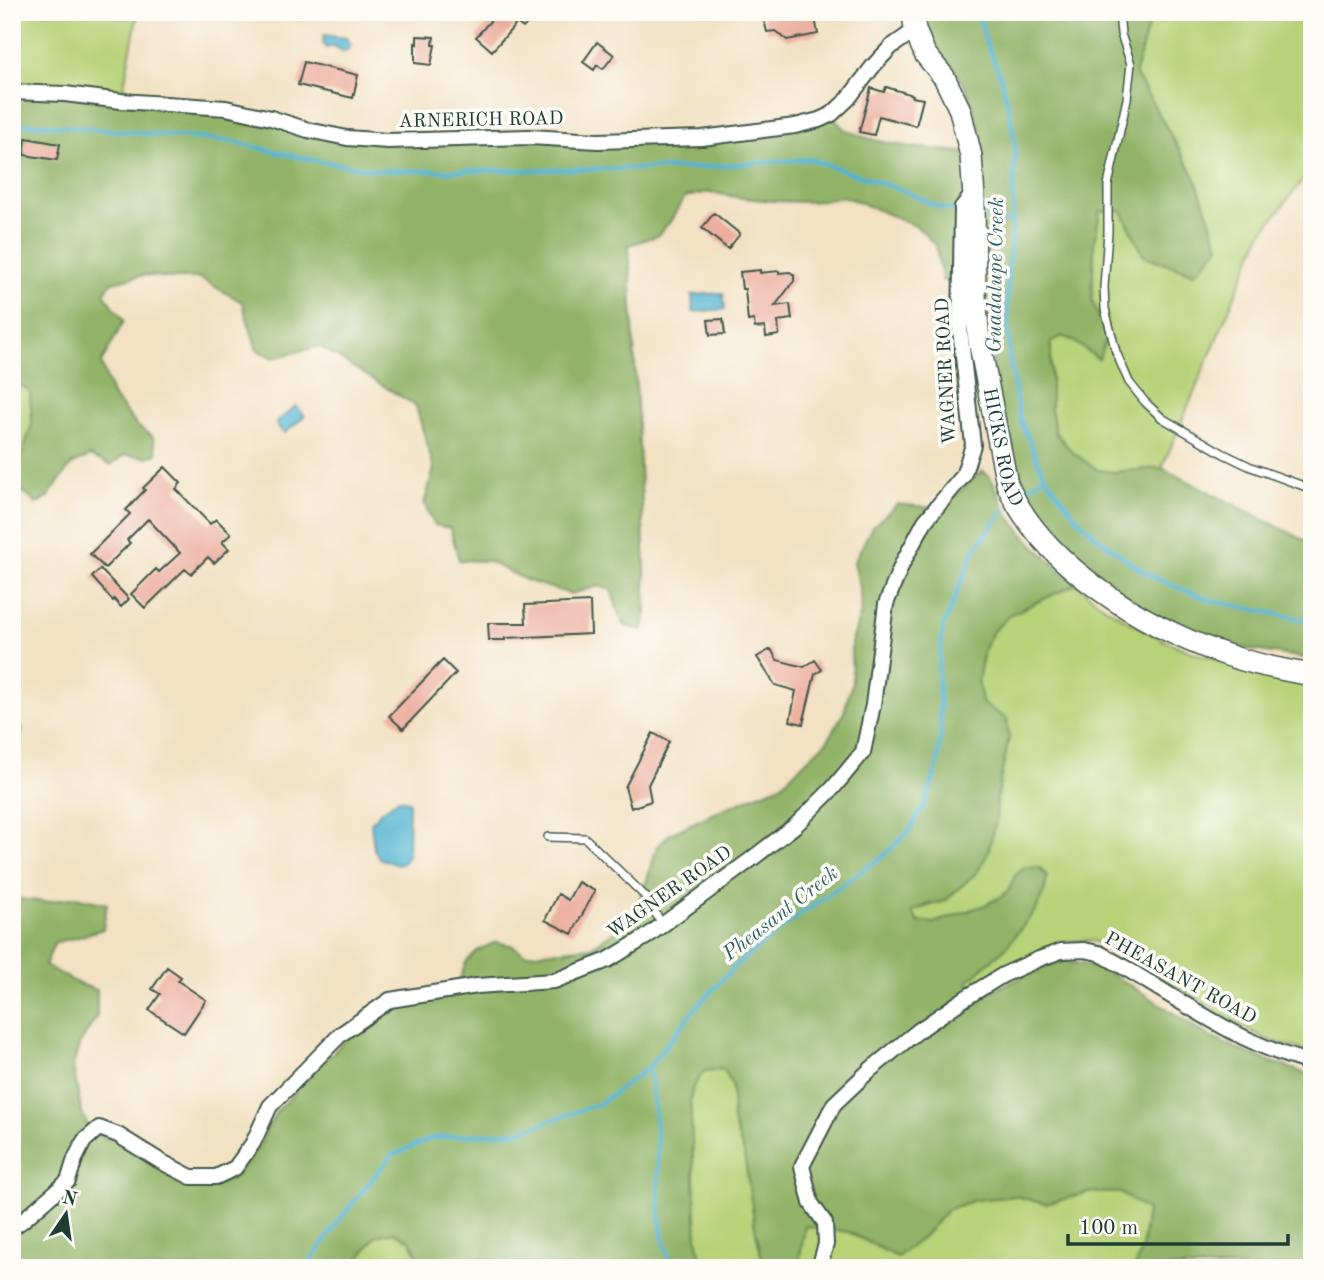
<svg xmlns="http://www.w3.org/2000/svg" width="1324" height="1280" viewBox="0 0 1324 1280" font-family="'Old Standard TT',serif">
	<style>
		.green { fill: #b8d278; stroke: #6c8856; stroke-width: 2 }
		.forest { fill: #92b468; stroke: #58784e; stroke-width: 2 }
		.water { fill: #53b4d2; stroke: #397883; stroke-width: 2 }
		.lines { fill: none; stroke-linecap: round; stroke-linejoin: round }
		.stream { stroke: #53b4d2; stroke-width: 4.5 }
		.building { fill: #ecae9e }
		.lane-casing { stroke: #3f5649; stroke-width: 10 }
		.street-casing { stroke: #3f5649; stroke-width: 18 }
		.secondary-casing { stroke: #3f5649; stroke-width: 24 }
		.lane { stroke: #fff; stroke-width: 7 }
		.street { stroke: #fff; stroke-width: 14 }
		.secondary { stroke: #fff; stroke-width: 21 }
		.labels { text-anchor: middle; dominant-baseline: central; stroke-width: 7; stroke-linejoin: round; paint-order: stroke }
		.street-label { font-size: 19px; fill: #1f3d34; stroke: #fdfcf7 }
		.water-label { font-size: 21px; font-style: italic; fill: #2f6163; stroke: #fdfcf7 }
	</style>
	<rect width="100%" height="100%" fill="#fdfcf7"/>
	<filter id="ink" filterUnits="userSpaceOnUse"><feTurbulence type="fractalNoise" baseFrequency=".0143" numOctaves="2"/><feDisplacementMap in="SourceGraphic" scale="14" xChannelSelector="R" yChannelSelector="G"/><feConvolveMatrix kernelMatrix="1 2 1 2 8 2 1 2 1" color-interpolation-filters="sRGB"/></filter>
	<filter id="wash" filterUnits="userSpaceOnUse"><feTurbulence type="fractalNoise" baseFrequency=".00686" numOctaves="4" result="noise"/><feDisplacementMap in="SourceGraphic" scale="28" xChannelSelector="R" yChannelSelector="G"/><feGaussianBlur stdDeviation="1.57" result="paint"/><feColorMatrix in="noise" values="0 0 0 0 0 0 0 0 0 0 0 0 0 0 0 0 0 1.4 0 .05"/><feComposite in="paint" operator="in"/></filter>
	<g filter="url(#wash)">
		<rect width="100%" height="100%" fill="#f2e1c3"/>
		<path class="green" d="M12,12H138L121,101L12,92Z
			M256,12H308L299,19Z
			M1155,12H1277L1312,17V168L1261,234L1162,468L1112,472L1098,471L1072,452L1055,432L1051,409V343L1062,336L1072,340L1098,359L1106,337L1092,300L1094,242L1100,211H1122L1144,256L1194,273L1219,247L1195,177L1135,73L1148,26Z
			M12,380L30,391L32,424L17,472L22,490L12,534Z
			M1076,584L1102,605L1133,624L1161,639L1194,653L1312,684V1052L1268,1040L1243,1027L1131,959L1107,946L1089,940L1061,942L970,986L968,981L1006,947L1037,908L1015,876L1009,890L1001,897L985,905L934,923L918,922L912,911L945,901L978,871L996,821L997,797L1009,737L1007,719L982,703L978,680L984,649L993,631L1011,614Z
			M12,725L23,728L12,771Z
			M724,1069L732,1085L733,1122L744,1153L755,1227L764,1268H703L697,1239L690,1100L693,1087L704,1071Z
			M1089,1192L1121,1193L1147,1210L1142,1248L1135,1268H796L799,1262L805,1226L849,1232L897,1257L925,1235L948,1209L975,1200L1016,1196L1046,1204Z
			M394,1232L410,1240L418,1256L413,1268H352L376,1236Z"/>
		<path class="forest" d="M924,12H1155L1148,26L1135,73L1195,177L1219,247L1195,273L1144,256L1122,211H1100L1094,242L1092,300L1106,337L1099,359L1072,340L1062,336L1051,343V409L1055,432L1072,452L1098,470L1112,472L1162,468L1312,544V659L1253,650L1197,636L1137,611L1071,557L1021,499L995,387L986,296L942,280L936,246L925,234L916,226L857,201L843,197L810,202L773,201L742,198L709,192L685,197L670,222L657,236L629,245L645,565L646,619L642,630L625,626L619,614L611,590L599,586L571,594L528,581L488,561L459,560L450,528L435,525L424,504L434,469L416,406L319,346L274,358L257,350L242,302L199,278H171L144,275L112,282L104,293L124,321L101,363L112,395L137,426L153,437L157,454L147,457L125,455L111,465L90,456L71,465L47,498L36,504L22,490L17,473L32,424L30,391L12,380V92L226,108L347,138H702L832,114C835,118 838,124 842,127C871,147 947,150 984,154L980,129L966,87L942,55L927,30Z
			M983,471C998,481 1000,504 1010,518C1029,543 1053,563 1076,584L1011,614L993,631L984,649L978,680L982,703L1007,719L1009,737L997,797L996,821L988,853L978,871L945,901L927,905L912,912L918,922L934,923L985,905L1001,897L1009,890L1015,876L1024,867L1040,868L1047,876L1045,889L1037,908L1006,947L968,981L976,998L1038,970L1064,961L1101,968L1141,992L1212,1038L1257,1057L1307,1074H1312V1268H1135L1142,1248L1147,1210L1121,1193L1089,1192L1046,1204L1016,1196L975,1200L948,1209L925,1235L897,1257L849,1232L805,1226L799,1262L796,1268H764L755,1227L744,1153L733,1122L732,1085L724,1069L704,1071L693,1087L690,1100L697,1238L703,1268H413L418,1256L410,1240L394,1232L376,1236L352,1268H12V898L46,902L76,897L107,904L103,929L75,938L55,942L45,965L79,984L97,990V1016L79,1045L73,1066L81,1111L87,1124L98,1135L114,1140L191,1184L207,1186L219,1184L238,1173L259,1146L276,1112L346,1039L392,1005L454,996L466,962L478,950L496,942L511,945L525,954L591,947L630,921L647,880L657,846L670,834L718,811L781,785L828,740L844,712L852,682L851,645L861,612L860,588L854,562L872,527L898,504L943,509L971,480Z"/>
		<path class="water" d="M324,35L346,38L351,44L347,51L344,52L334,46L327,48L323,44Z
			M723,293L725,309L693,312L692,295Z
			M296,406L305,416L285,433L280,429L276,423Z
			M399,799L409,801L408,856L403,863L397,865L379,858L374,849L371,823L380,812Z"/>
		<g class="lines">
			<path class="stream" d="M978,12L985,39L1001,78L1012,124L1015,148L1013,222L1008,270L1007,300L1010,361L1020,419L1044,475L1078,519L1095,535L1131,563L1150,575L1171,585L1213,601L1312,621
				M12,124H39L229,141L312,160L375,170L444,171L689,168L810,159L902,190L938,207L958,211
				M987,217L1013,222
				M1021,494L1044,476
				M649,1068C652,1091 656,1115 657,1138C660,1180 654,1229 673,1268
				M306,1268L340,1219L392,1155L433,1138L521,1131L601,1103L649,1067L694,1010L734,967L780,929L886,854L909,831L925,804L937,768L941,733L938,675L943,627L975,549L1004,511"/>
		</g>
		<g id="blocks">
			<path class="building" d="M483,12H538L523,28L517,23L492,51L476,37L491,20Z
				M762,12H814L818,34L787,40L775,31L767,32Z
				M417,36L434,37L433,45H435L431,65L415,63V43L417,44Z
				M597,42L614,55L603,69L597,65L594,70L583,62Z
				M304,62L358,75L353,98L298,85Z
				M886,87L913,95L912,97L923,99L916,126L879,116L874,135L859,132L871,88L884,92Z
				M26,138L60,144L57,160L24,155Z
				M714,213L740,234L728,249L702,228Z
				M760,270V273L779,271V273L790,272L794,275V281L775,306L790,304L792,319L778,321L779,335L766,337L765,327L755,328L754,320L748,321L745,289H742L740,272Z
				M723,319L725,334L710,335L708,320Z
				M165,467L181,483L176,489L210,524L216,519L231,534L222,542L229,549L214,563L208,557L191,574L185,569L145,608L131,594L156,569L159,572L180,553L148,519L127,540L130,543L105,568L90,554L130,514L126,510L145,490L143,488Z
				M100,569L129,599L121,607L114,599L113,601L92,577Z
				M590,602L591,634L505,638V640H489L488,623H526L525,605Z
				M771,649L777,660L804,667L815,660L822,670L815,674L803,724L790,721L796,691L775,685L757,657Z
				M443,660L456,673L403,729L389,716Z
				M653,733L669,742L648,785L651,801L631,808L625,787Z
				M578,882L595,891L572,934L545,920L558,894L568,900Z
				M167,967L181,977L178,981L206,1000L184,1033L149,1010L160,994L152,989Z"/>
		</g>
	</g>
	<g filter="url(#ink)">
		<use href="#blocks" fill-opacity="0" stroke="#3f5649" stroke-width="2"/>
		<g class="lines">
			<g class="lane-casing">
				<path id="lane" d="M1119,12L1121,34L1131,64L1127,99L1108,185V232L1104,287L1105,309L1116,352L1129,382L1145,402L1162,418L1224,454L1251,467L1312,489
					M548,837L585,838L646,897L662,924"/>
			</g>
			<g class="street-casing">
				<path id="street" d="M12,92L65,94L121,101L226,108L271,118L308,130L347,138L388,141L530,137L598,141L702,138L795,126L819,120L832,114L848,99L874,65L891,47L915,30
					M12,1228L22,1221L68,1181L75,1159L84,1141L99,1128L118,1135L160,1161L191,1177H216L235,1168L253,1143L270,1106L341,1034L390,1000L477,986L554,981L608,960L646,937L749,861L796,825L833,788L863,752L873,705L886,604L902,564L925,521L963,476L973,445L960,330L962,207L973,194
					M819,1268L826,1244L825,1223L811,1203L802,1166L834,1104L871,1069L918,1031L967,997L1003,975L1039,959L1061,951L1084,950L1099,953C1169,991 1233,1043 1312,1063"/>
			</g>
			<g class="secondary-casing">
				<g id="secondary">
					<path id="s1" d="M913,12L915,30L925,54L944,77L960,110L971,156L974,197L975,295L979,340L1007,484C1042,565 1143,626 1224,654C1252,664 1282,670 1312,675"/>
				</g>
			</g>
			<use href="#lane" class="lane"/>
			<use href="#street" class="street"/>
			<use href="#secondary" class="secondary"/>
		</g>
	</g>
	<g class="labels">
		<g class="street-label">
			<text transform="translate(481 121) rotate(-1)">ARNERICH ROAD</text>
			<text transform="translate(947 371) rotate(-93)">WAGNER ROAD</text>
			<text stroke="none"><textPath href="#s1" startOffset="452">HICKS ROAD</textPath></text>
			<text transform="translate(670 893) rotate(-35)">WAGNER ROAD</text>
			<text transform="translate(1180 979) rotate(29)">PHEASANT ROAD</text>
		</g>
		<g class="water-label">
			<text transform="translate(996 275) rotate(-89)">Guadalupe Creek</text>
			<text transform="translate(781 914) rotate(-38)">Pheasant Creek</text>
		</g>
	</g>
	<rect width="1324" height="1280" fill="none" stroke="#fdfcf7" stroke-width="42"/>
	<g transform="translate(66 1214) rotate(13)" stroke="#fdfcf7" stroke-width="5" paint-order="stroke">
	<path d="M0-5L12 26L0 18L-12 26Z" fill="#1f3d34"/>
	<text y="-10" font-size="19" font-weight="bold" text-anchor="middle" fill="#1f3d34">N</text>
	</g>
	<path d="M1068 1234v10h220v-10" fill="none" stroke="#1f3d34" stroke-width="3.5"/>
	<text x="1079" y="1234" font-size="21" fill="#1f3d34" stroke="#fdfcf7" stroke-width="5" paint-order="stroke">100 m</text>
</svg>
